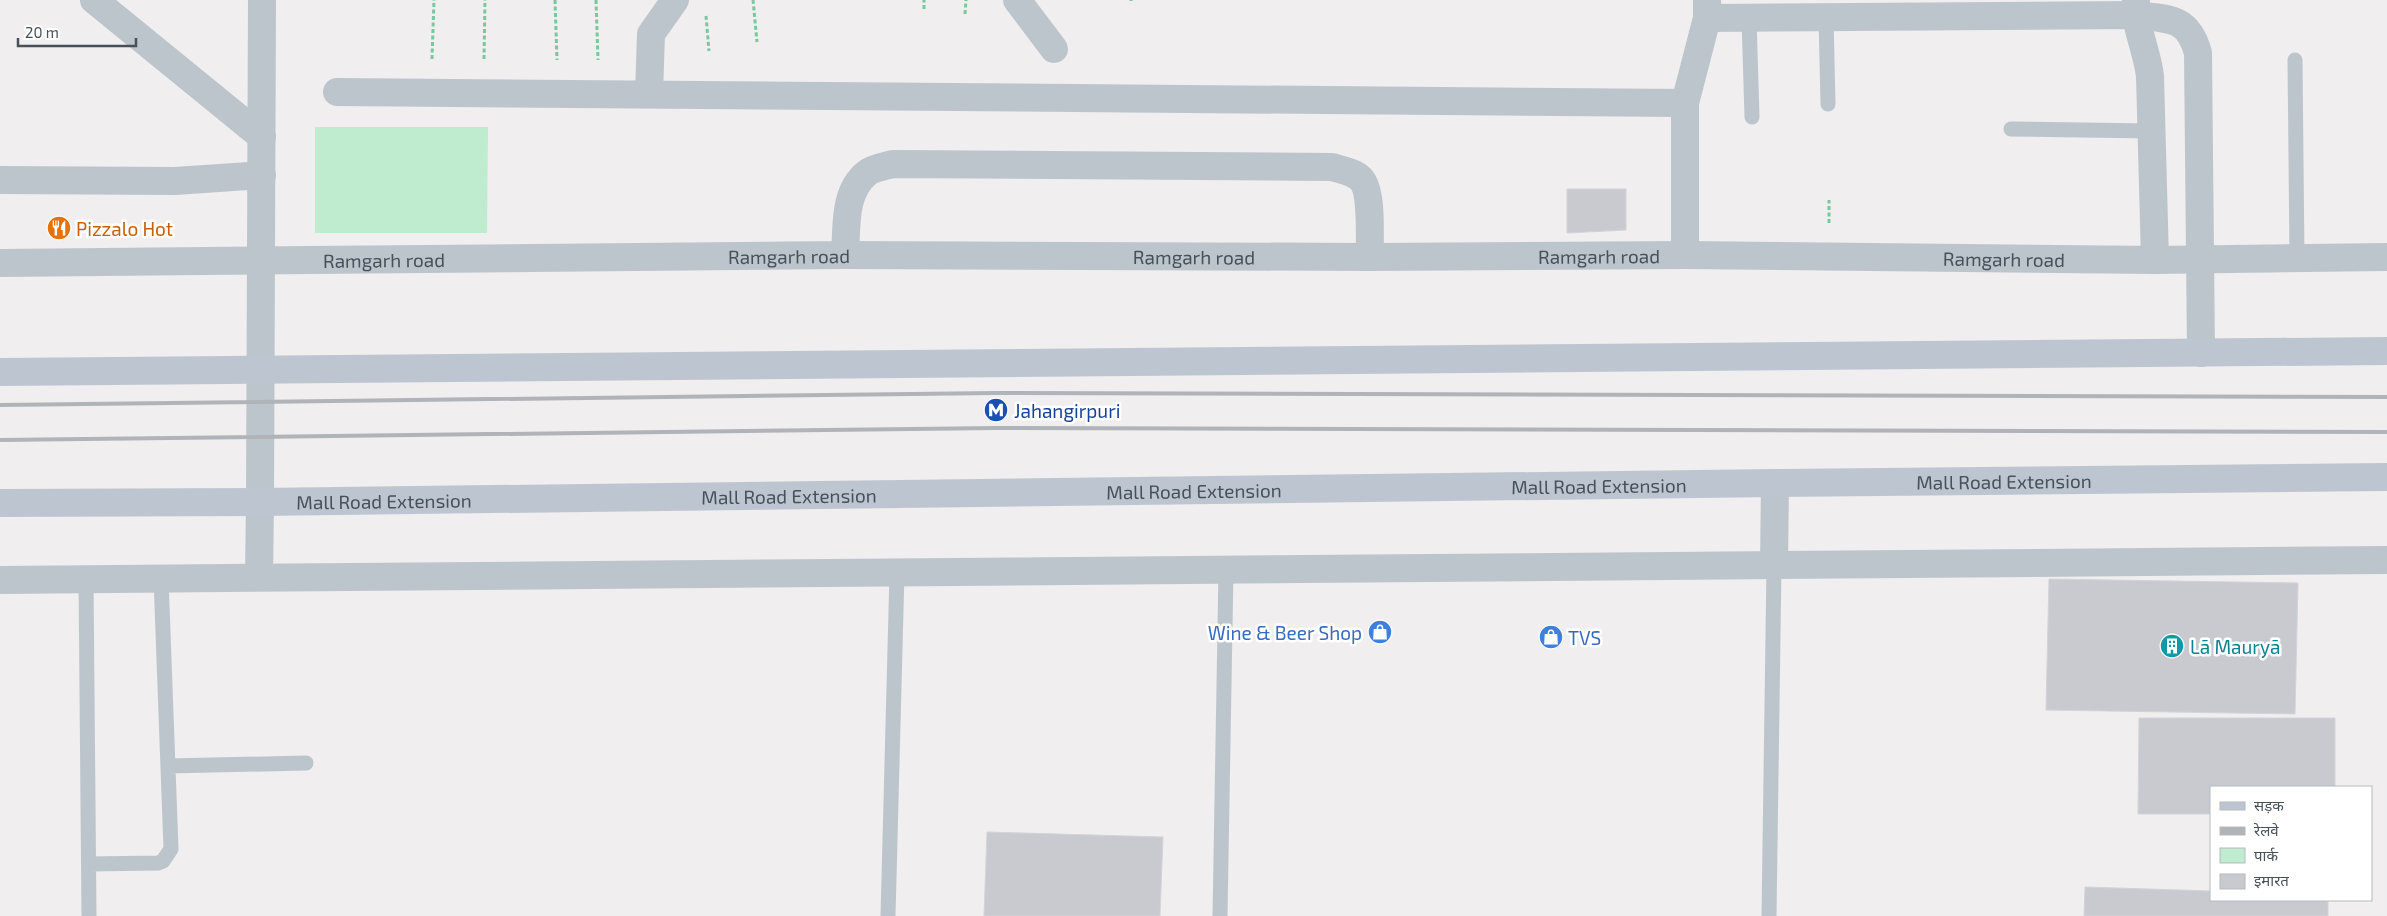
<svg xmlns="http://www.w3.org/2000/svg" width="2387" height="916" viewBox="0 0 2387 916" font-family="'Exo 2','Noto Sans Devanagari',sans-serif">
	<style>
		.green { fill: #bfebcf }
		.building { fill: #c8cad0; stroke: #d2d4d9 }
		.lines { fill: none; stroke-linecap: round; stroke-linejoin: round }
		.path { stroke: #79c79f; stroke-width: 3; stroke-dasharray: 4 2.5; stroke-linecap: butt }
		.service { stroke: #bdc5cc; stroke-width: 15 }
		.minor { stroke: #bdc5cc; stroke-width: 28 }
		.tertiary { stroke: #bdc5cc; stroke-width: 28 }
		.secondary { stroke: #bdc6d0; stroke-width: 28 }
		.rail { stroke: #b0b3b8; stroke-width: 4 }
		.labels { text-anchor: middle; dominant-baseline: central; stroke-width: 5; stroke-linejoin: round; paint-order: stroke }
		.food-label { font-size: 19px; fill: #c56008; stroke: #fff; text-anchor: start }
		.street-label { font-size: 19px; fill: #47515a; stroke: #fff }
		.transit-label { font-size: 19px; fill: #164399; stroke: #fff; text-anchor: start }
		.shop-label { font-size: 19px; fill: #366cbe; stroke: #fff; text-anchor: end }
		.culture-label { font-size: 19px; fill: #0d838f; stroke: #fff; text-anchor: start }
	</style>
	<rect width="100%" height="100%" fill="#f0eeee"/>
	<path class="green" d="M315,127H488L487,233H315Z"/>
	<path class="building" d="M1567,189H1626V230L1567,233Z
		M2049,579L2298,583L2295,714L2046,710Z
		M2139,718H2335V787H2211V814H2138Z
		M987,832L1163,837L1160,916H984Z
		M2085,887L2211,891V900H2328V916H2084Z"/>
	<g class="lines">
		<path class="path" d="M555,0L557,60
			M596,0L598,60
			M753,0L757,42
			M1131,0V1
			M924,9V0
			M965,14L966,0
			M706,16L709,51
			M432,59L434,0
			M484,59L485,0
			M1829,223V200"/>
		<path class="service" d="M1826,17L1828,104
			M1749,18L1752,117
			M2295,60L2297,258
			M2011,129L2151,131
			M86,579L89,916
			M168,766L306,763
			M89,864L158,863L163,861L171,849L161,578
			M888,916L897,572
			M1220,916L1226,569
			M1769,916L1774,565"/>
		<g class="minor">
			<path d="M94,0L262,137"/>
			<path d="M1017,0L1054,49"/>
			<path d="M1707,0V18L2135,15C2168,19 2188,16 2198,53L2201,353"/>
			<path d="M2136,0C2134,26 2147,50 2150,76L2155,260"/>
			<path d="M337,92L1685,103"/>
			<path d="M649,94L651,34L675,0"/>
			<path d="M0,180L175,181L262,175"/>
			<path d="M845,255C847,228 843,192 867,173C873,168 886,166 893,164L1332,167C1342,170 1354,172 1361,179C1373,192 1369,239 1370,257"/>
			<path d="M1685,255V103L1707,18"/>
			<path id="s1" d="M0,263L845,255L1370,257L1685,255L2155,260L2387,257"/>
			<path d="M1774,565L1775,483"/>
			<path d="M259,577L260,502"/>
			<path d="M0,580L2387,560"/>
		</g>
		<path class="tertiary" d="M260,502L262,0"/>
		<g class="secondary">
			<path d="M0,372L2387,351"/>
			<path id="s2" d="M0,503L260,502L1775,483L2387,477"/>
		</g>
		<path class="rail" d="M0,405L996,393L2387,397
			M0,440L996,428L2387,432"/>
	</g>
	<defs>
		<g id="restaurant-disc" transform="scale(1.25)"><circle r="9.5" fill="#e8710a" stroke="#fff"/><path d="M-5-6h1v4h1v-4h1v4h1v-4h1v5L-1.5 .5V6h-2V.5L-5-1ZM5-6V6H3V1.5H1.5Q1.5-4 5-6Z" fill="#fff"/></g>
		<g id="metro-disc" transform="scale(1.25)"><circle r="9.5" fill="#1a4fb4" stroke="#fff"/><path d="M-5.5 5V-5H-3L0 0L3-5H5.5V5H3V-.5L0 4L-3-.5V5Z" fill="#fff"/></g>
		<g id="shop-disc" transform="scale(1.25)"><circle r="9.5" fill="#3f7fe0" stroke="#fff"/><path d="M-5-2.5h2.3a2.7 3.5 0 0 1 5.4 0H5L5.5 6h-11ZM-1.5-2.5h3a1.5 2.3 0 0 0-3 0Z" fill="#fff"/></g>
		<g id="building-disc" transform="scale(1.25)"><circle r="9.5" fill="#0f9aa8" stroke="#fff"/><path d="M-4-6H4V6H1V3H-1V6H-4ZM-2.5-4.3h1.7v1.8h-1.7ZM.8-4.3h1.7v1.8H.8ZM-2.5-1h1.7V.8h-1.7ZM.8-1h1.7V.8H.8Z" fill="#fff"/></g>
	</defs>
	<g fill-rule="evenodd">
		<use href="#restaurant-disc" x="59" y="228"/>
		<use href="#metro-disc" x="996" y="410"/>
		<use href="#shop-disc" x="1380" y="632"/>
		<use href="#shop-disc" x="1551" y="637"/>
		<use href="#building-disc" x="2172" y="646"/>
	</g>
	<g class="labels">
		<g class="food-label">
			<text x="76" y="228">Pizzalo Hot</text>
		</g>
		<g class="street-label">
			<text stroke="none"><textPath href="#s1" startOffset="1599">Ramgarh road</textPath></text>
			<text stroke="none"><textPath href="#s1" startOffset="789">Ramgarh road</textPath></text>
			<text stroke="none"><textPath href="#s1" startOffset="1194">Ramgarh road</textPath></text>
			<text stroke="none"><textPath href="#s1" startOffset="2004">Ramgarh road</textPath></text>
			<text stroke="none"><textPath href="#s1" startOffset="384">Ramgarh road</textPath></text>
			<text stroke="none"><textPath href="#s2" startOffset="2004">Mall Road Extension</textPath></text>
			<text stroke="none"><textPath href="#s2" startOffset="1599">Mall Road Extension</textPath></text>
			<text stroke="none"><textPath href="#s2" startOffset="1194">Mall Road Extension</textPath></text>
			<text stroke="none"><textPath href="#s2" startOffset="789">Mall Road Extension</textPath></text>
			<text stroke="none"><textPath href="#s2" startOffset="384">Mall Road Extension</textPath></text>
		</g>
		<g class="transit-label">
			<text x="1014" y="410">Jahangirpuri</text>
		</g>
		<g class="shop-label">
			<text x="1362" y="632">Wine &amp; Beer Shop</text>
			<text x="1568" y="637" text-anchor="start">TVS</text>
		</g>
		<g class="culture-label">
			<text x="2190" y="646">Lā Mauryā</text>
		</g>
	</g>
	<rect x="2210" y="786" width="162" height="115" fill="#ffffff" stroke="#b5b9bd"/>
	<rect x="2220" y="802" width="25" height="8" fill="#bdc6d0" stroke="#b5b9bd"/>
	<text x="2254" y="811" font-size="15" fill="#47515a">सड़क</text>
	<rect x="2220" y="827" width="25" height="8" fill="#b0b3b8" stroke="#b5b9bd"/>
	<text x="2254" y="836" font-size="15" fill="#47515a">रेलवे</text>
	<rect x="2220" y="848" width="25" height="15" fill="#bfebcf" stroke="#b5b9bd"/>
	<text x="2254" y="861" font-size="15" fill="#47515a">पार्क</text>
	<rect x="2220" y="874" width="25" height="15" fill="#c8cad0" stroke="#b5b9bd"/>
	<text x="2254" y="886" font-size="15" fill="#47515a">इमारत</text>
	<path d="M18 38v8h118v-8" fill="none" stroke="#47515a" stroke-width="2.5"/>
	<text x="25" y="38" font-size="15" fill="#47515a" stroke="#ffffff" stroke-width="4" paint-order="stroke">20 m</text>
</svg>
